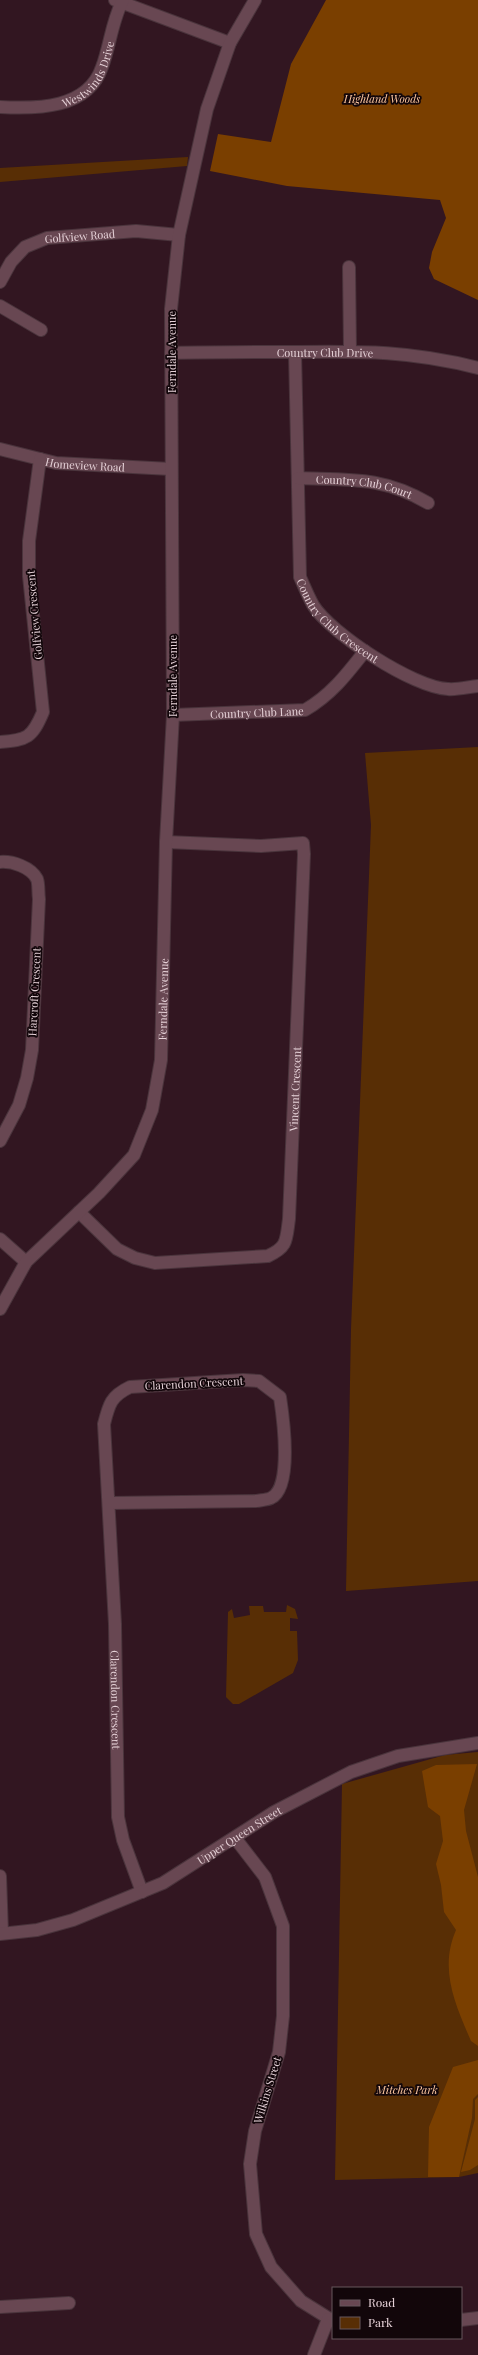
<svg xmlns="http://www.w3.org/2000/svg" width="478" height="2355" viewBox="0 0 478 2355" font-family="'Playfair Display',serif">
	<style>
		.green { fill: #582e05 }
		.forest { fill: #7a3f00 }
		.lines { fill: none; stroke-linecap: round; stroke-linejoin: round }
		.minor-casing { stroke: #4a343c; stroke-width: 14 }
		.minor { stroke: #684752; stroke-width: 12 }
		.labels { text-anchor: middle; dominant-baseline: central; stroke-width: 3.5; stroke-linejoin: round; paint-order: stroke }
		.street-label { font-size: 11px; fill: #e5d1d7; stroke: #12060a }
		.park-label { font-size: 11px; font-style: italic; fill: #fdc7a0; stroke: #12060a }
	</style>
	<rect width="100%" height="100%" fill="#321621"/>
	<path class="green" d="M188,157L187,166L0,182V168Z
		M478,747V1581L346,1591L351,1329L371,825L365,753Z
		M287,1605L295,1609L298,1619L290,1618V1631H297L298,1660L293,1673L239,1704H233L226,1697L228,1612L232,1609L234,1618L250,1615L249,1606H263L264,1612H286Z
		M478,1752V2173L459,2177L335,2180L342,1784L445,1755Z"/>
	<path class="forest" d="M326,0H478V300L434,279L429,268L432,252L446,218L440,200L287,186L210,171L218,134L271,142L291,64Z
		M477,1764L464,1810L466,1831L478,1877V2046L471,2041C455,2004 439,1969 456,1930L444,1912L441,1885L436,1864L443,1841L440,1816L428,1807L422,1771L436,1765Z
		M478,2060V2094L473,2099L472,2118L459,2177H428L429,2127L453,2067Z
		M478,2097V2165L470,2170L461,2172L475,2119V2100Z"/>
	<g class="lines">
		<g class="minor-casing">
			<g id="minor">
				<path d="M115,0L230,43"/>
				<path id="s1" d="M0,107C37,109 88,109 102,67C110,46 112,20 123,0"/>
				<path d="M349,267L350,351"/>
				<path id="s2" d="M0,282L11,262L25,247L47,238L136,231L179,235"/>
				<path d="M0,306L41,330"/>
				<path id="s3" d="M295,352L300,577C304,586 308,596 313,605C330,633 414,688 448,689C457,690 468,687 478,686"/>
				<path id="s4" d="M171,353C213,352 254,352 296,352C362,351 413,351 478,368"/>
				<path id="s5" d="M0,449L56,463L171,469"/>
				<path id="s6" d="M298,478C349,480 382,476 428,503"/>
				<path id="s7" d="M173,715L305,710C331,695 347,674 365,651"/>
				<path d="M0,742C27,740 32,738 43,712L29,576V541L40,459"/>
				<path d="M0,862C12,861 31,867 37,879C39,884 38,893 39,899L32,1050L27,1078L19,1105L0,1141"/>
				<path id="s8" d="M79,1212L117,1249L135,1258L155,1263L268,1256C288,1247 286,1240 289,1219L304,854L303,843L261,846L166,842"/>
				<path d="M0,1239L26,1262"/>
				<path id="s9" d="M0,1309L26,1262L99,1193L134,1155L152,1110L161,1060L166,842L173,715L171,309L179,235L207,109L230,43L255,0"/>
				<path id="s10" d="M110,1503L256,1501C261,1500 267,1500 271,1498C293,1488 283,1417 280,1397L259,1381L243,1380L130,1387C111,1396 109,1404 104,1424L115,1624L118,1817L123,1840L142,1892"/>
				<path d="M235,1838L265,1877L283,1926V2016L279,2052L255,2131L250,2164L256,2234L271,2267L301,2301L333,2321"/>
				<path d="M0,1876L2,1933"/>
				<path id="s11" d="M0,1934L37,1930L73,1920L163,1883L274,1812L351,1772L398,1756L478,1743"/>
				<path d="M0,2307L69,2303"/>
				<path d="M461,2320L478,2318"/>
				<path d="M314,2355L328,2319"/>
			</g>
		</g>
		<use href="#minor" class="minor"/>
	</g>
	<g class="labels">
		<g class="street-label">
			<text stroke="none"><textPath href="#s1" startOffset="104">Westwinds Drive</textPath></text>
			<text stroke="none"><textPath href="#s2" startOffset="100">Golfview Road</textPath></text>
			<text transform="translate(171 352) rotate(-90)">Ferndale Avenue</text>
			<text stroke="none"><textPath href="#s4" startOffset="154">Country Club Drive</textPath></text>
			<text stroke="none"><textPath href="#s5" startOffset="87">Homeview Road</textPath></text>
			<text stroke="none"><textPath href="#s6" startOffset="67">Country Club Court</textPath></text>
			<text transform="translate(34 615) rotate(-95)">Golfview Crescent</text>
			<text stroke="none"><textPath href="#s3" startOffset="284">Country Club Crescent</textPath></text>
			<text transform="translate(172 676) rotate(-90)">Ferndale Avenue</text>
			<text stroke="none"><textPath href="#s7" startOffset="84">Country Club Lane</textPath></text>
			<text transform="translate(34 992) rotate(-87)">Harcroft Crescent</text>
			<text stroke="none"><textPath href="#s9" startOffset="366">Ferndale Avenue</textPath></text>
			<text stroke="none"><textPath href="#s8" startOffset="383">Vincent Crescent</textPath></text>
			<text transform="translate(194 1383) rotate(-3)">Clarendon Crescent</text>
			<text stroke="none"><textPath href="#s10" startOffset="746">Clarendon Crescent</textPath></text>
			<text stroke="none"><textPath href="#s11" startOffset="262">Upper Queen Street</textPath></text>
			<text transform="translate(267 2090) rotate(-73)">Wilkins Street</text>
		</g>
		<g class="park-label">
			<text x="382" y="98">Highland Woods</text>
			<text x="407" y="2089">Mitches Park</text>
		</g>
	</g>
	<rect x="332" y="2287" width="130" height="52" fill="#12060a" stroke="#66575c"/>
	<rect x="340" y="2300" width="20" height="6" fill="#684752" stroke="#66575c"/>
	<text x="368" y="2307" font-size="12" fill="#e5d1d7">Road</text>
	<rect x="340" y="2317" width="20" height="12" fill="#582e05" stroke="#66575c"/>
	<text x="368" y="2327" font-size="12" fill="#e5d1d7">Park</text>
</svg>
